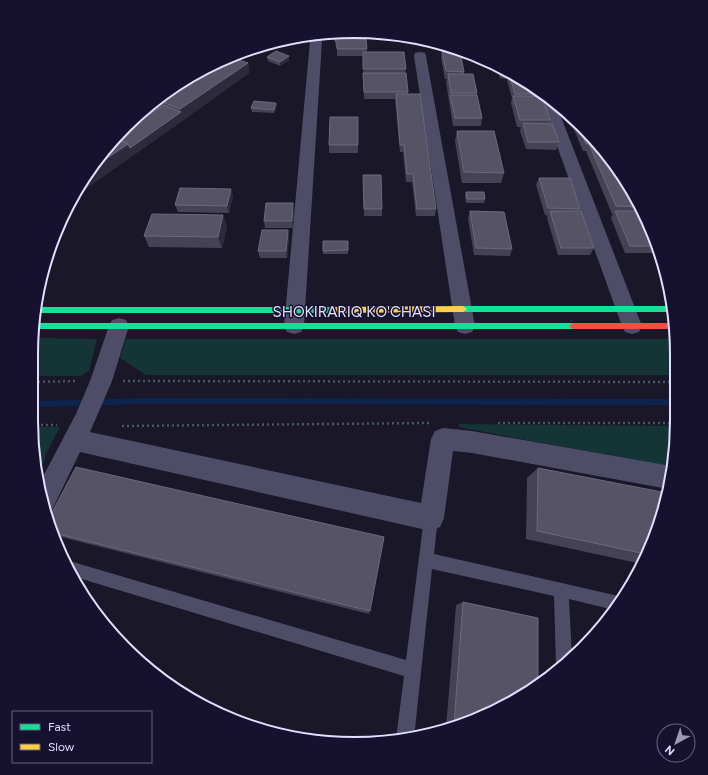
<svg xmlns="http://www.w3.org/2000/svg" width="708" height="775" viewBox="0 0 708 775" font-family="Figtree,sans-serif">
	<style>
		.green { fill: #153435 }
		.lines { fill: none; stroke-linecap: round; stroke-linejoin: round }
		.stream { fill: #0d244e; fill-rule: evenodd }
		.path { stroke: #485666; stroke-width: 2.5; stroke-dasharray: 2 3; stroke-linecap: butt }
		.lane { fill: #4e4d68; fill-rule: evenodd }
		.street { fill: #4e4d68; fill-rule: evenodd }
		.fast { fill: #16e098; fill-rule: evenodd }
		.slow { fill: #ffcf43; fill-rule: evenodd }
		.jam { fill: #f24e42; fill-rule: evenodd }
		.wall { fill: #454255 }
		.shaded-wall { fill: #2d2a3b }
		.building { fill: #565367; stroke: #6c687f }
		.labels { text-anchor: middle; dominant-baseline: central; stroke-width: 3; stroke-linejoin: round; paint-order: stroke }
		.street-label { font-size: 15px; fill: #e2deff; stroke: #16112e }
		.rim { fill: none; stroke: #e2deff; stroke-width: 2 }
	</style>
	<rect width="100%" height="100%" fill="#1a1728"/>
	<path class="green" d="M35,338L97,339L89,371L81,376H33Z
		M126,339H672V375H146L120,358Z
		M459,424L674,426V463L673,468L459,427Z
		M32,427H60L46,454L37,484Z"/>
	<g class="lines">
		<path class="stream" d="M150,398L673,399V405L150,404L32,407V401Z"/>
		<path class="path" d="M123,381L673,382
			M33,382L78,381
			M498,423H673
			M31,425H57
			M122,426L429,423"/>
		<path class="lane" d="M431,511L436,513L438,518L434,554L623,597L614,610L569,599L572,657L558,670L556,665L554,596L432,569L414,738L396,739L404,676L72,576L63,561L66,560L406,660L424,518L426,513Z"/>
		<path class="street" d="M316,37L320,38L322,41L304,326L301,332L294,334L287,332L284,326L310,41L312,38Z
			M420,52L425,53L426,56L475,326L472,332L465,334L458,332L455,326L414,56L415,53Z
			M238,53L239,55L238,58L130,130L122,131C142,105 207,63 238,53Z
			M541,93L556,104L642,326L639,332L632,334L625,332L622,326L539,96Z
			M119,318L126,320L129,326L112,381L90,432L421,503L431,439L435,431L443,428L472,431L671,466L673,467L668,489L472,453L453,451L444,518L440,527L431,531L80,452L52,510L47,512L38,486L76,414L90,381L109,326L112,320Z"/>
		<path class="fast" d="M463,306H671V312H463L459,309Z
			M36,307H332L336,310L332,313H36Z
			M36,323H573L577,326L573,329H36Z"/>
		<path class="slow" d="M463,306L467,309L463,312L332,313L328,310L332,307Z"/>
		<path class="jam" d="M573,323H671L672,329H573L569,326Z"/>
	</g>
	<path class="wall" d="M348,39H366L367,52L406,69L405,73L408,92V94L436,209L435,216H416L412,182H406L403,152H400L395,99H364L363,56H337V48H336L335,41Z
		M442,51L464,72V74L477,93V95L482,118L481,126H453L446,82L447,79H445L441,58Z
		M267,57L289,60L280,66L268,61Z
		M248,63L249,73L74,197L86,174L164,105L162,102Z
		M497,66L533,85L541,94V96L550,120L549,124L559,142L556,150L526,149L520,131L521,127H517L511,103L512,98L507,80V79L500,78Z
		M276,103L277,106L274,113L252,112L251,108Z
		M567,113L582,125L622,174L643,213L642,214H638L646,232H653L659,253H625L611,218L613,214H612L586,151H583Z
		M358,117V153H329V145Z
		M457,131L504,173L501,183H462L455,141Z
		M363,175L382,209V216H364Z
		M539,178L580,209L579,211L594,248L590,255H558L547,218L548,216L545,215L536,185Z
		M466,192L485,199L484,203H466L465,195Z
		M233,196L229,213L178,212L175,205Z
		M294,210L293,228H265L264,221Z
		M470,211L512,249L510,256L474,255L468,218Z
		M227,226L222,248L149,247L144,236Z
		M288,230L289,237L287,258H260L258,251Z
		M348,241V254H323V251Z
		M538,468L660,525L642,564L526,539L527,478Z
		M49,518L370,611L369,614L61,537L54,535Z
		M463,602L497,711L446,728L456,605Z"/>
	<path class="shaded-wall" d="M289,56V60L280,66V62Z
		M248,63L249,73L184,120L180,109Z
		M276,103L277,106L274,113V110Z
		M181,112L184,120L74,197L87,172L128,144Z
		M231,189L233,196L229,213L227,206Z
		M293,203L294,210L293,228L292,221Z
		M223,215L227,226L222,248L218,237Z
		M288,230L289,237L287,258L286,251Z"/>
	<path class="building" d="M340,32H348V39H366L367,49H337V41H335L336,33Z
		M276,51L289,56L280,62L267,57Z
		M442,51H460L464,72L446,71Z
		M363,52H404L406,69H363Z
		M231,57L248,63L180,109L162,102Z
		M502,68L507,71H502Z
		M363,73H406L408,92H364Z
		M509,73H510L533,85L540,91L541,94H515Z
		M448,74H473L477,93H451Z
		M396,94H420L436,209H417L413,174H407L404,145H400Z
		M450,95H477L482,118H455Z
		M513,96H542L550,120H520Z
		M254,101L276,103L274,110L251,108Z
		M164,105L181,112L130,148L128,144L115,138L117,136Z
		M330,117H358V145H329Z
		M576,121L582,125L622,174L640,207L616,206L589,144H586Z
		M523,123L552,124L559,142H528Z
		M457,131H494L504,173L464,172Z
		M115,138L128,144L87,172Z
		M363,175H381L382,209H364Z
		M539,178H570L580,209L548,208Z
		M180,188L231,189L227,206L175,205Z
		M466,192H484L485,199H467Z
		M266,203H293L292,221H264Z
		M470,211L504,212L512,249L476,248Z
		M550,211H581L594,248H561Z
		M615,211H637L646,232H653L657,246H630Z
		M152,214L223,215L218,237L144,236Z
		M262,230H288L286,251H258Z
		M323,241H348V250L323,251Z
		M76,467L384,537L370,611L54,533L49,518Z
		M538,468L667,493L660,525L646,554L537,531Z
		M463,602L538,618V685L497,711L454,725Z"/>
	<g class="labels">
		<g class="street-label">
			<text x="354" y="312">SHOKIRARIQ KO'CHASI</text>
		</g>
	</g>
	<path d="M0 0H708V775H0ZM354 38H354A316 316 0 0 1 670 354V421A316 316 0 0 1 354 737H354A316 316 0 0 1 38 421V354A316 316 0 0 1 354 38Z" fill="#16112e" fill-rule="evenodd"/>
	<path class="rim" d="M354 38H354A316 316 0 0 1 670 354V421A316 316 0 0 1 354 737H354A316 316 0 0 1 38 421V354A316 316 0 0 1 354 38Z"/>
	<rect x="12" y="711" width="140" height="52" fill="#16112e" stroke="#686382"/>
	<rect x="20" y="724" width="20" height="6" fill="#16e098" stroke="#686382"/>
	<text x="48" y="731" font-size="12" fill="#e2deff">Fast</text>
	<rect x="20" y="744" width="20" height="6" fill="#ffcf43" stroke="#686382"/>
	<text x="48" y="751" font-size="12" fill="#e2deff">Slow</text>
	<g transform="translate(676 743) rotate(220)"><circle r="19" fill="#16112e" stroke="#686382"/>
	<path d="M0-3L7 15L0 10L-7 15Z" fill="#9c98b4"/>
	<text y="-6" font-size="11" font-weight="bold" text-anchor="middle" fill="#e2deff">N</text>
	</g>
</svg>
